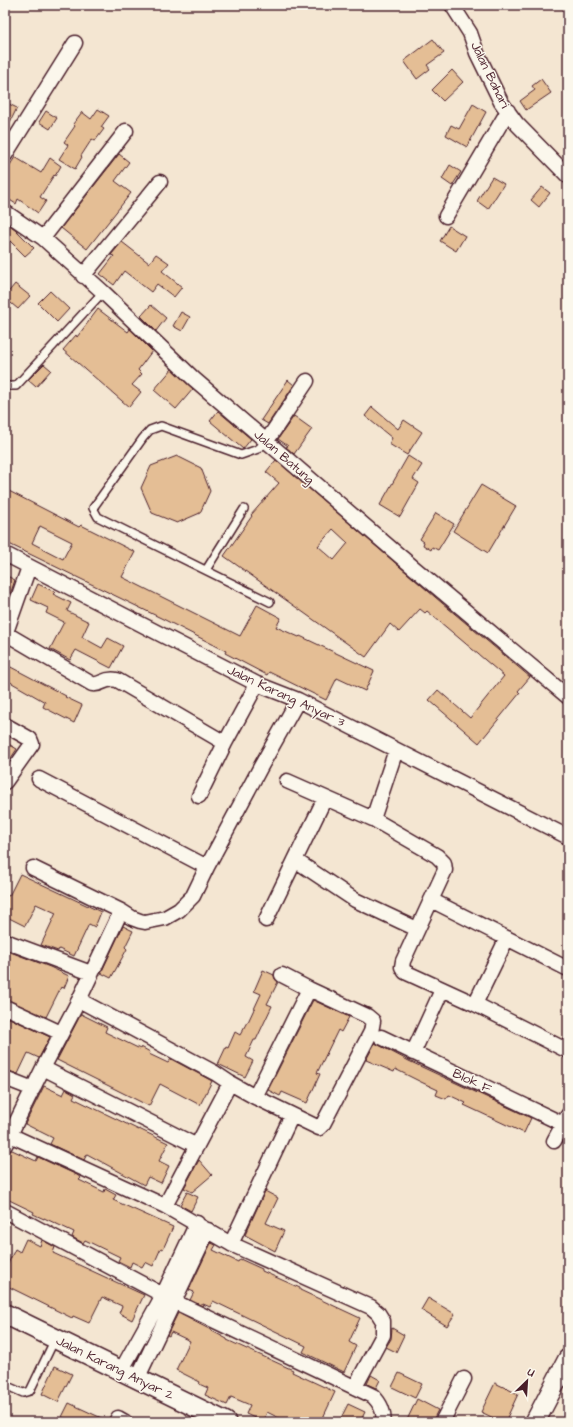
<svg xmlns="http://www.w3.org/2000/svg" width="573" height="1427" viewBox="0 0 573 1427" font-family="'Architects Daughter',sans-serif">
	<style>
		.building { fill: #e4be95; stroke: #4a1f2b; fill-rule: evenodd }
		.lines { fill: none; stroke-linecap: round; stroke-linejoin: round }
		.lane-casing { stroke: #4a1f2b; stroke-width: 10 }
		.street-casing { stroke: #4a1f2b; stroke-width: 17 }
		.secondary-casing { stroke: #4a1f2b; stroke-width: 22 }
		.lane { stroke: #fbf7ec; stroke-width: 7 }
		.street { stroke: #fbf7ec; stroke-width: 14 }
		.secondary { stroke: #fbf7ec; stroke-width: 19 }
		.labels { text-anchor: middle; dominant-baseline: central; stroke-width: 3; stroke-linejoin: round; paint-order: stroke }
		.street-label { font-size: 13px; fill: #4a1f2b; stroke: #fbf7ec }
	</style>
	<rect width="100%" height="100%" fill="#f4e6d2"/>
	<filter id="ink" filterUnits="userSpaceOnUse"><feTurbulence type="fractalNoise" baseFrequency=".025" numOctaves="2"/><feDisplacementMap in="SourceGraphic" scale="8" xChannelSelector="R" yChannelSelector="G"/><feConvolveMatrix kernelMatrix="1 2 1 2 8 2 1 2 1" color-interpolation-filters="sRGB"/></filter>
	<g filter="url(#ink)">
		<path class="building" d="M433,39L444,53L427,65L430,69L417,79L404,61Z
			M452,70L463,82L443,101L432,90Z
			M541,79L551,93L526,110L520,101L535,90L532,86Z
			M5,102L17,108L5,132Z
			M473,104L486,112L467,147L446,135L451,125L459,129Z
			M98,109L109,116L101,127L104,129L95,141L92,139L81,156L82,157L75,169L59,159L68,145L64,142L75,126L73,124L82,112L91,119Z
			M46,111L57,118L50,129L39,122Z
			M119,154L129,162L115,181L131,193L87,249L61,228Z
			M15,157L41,173L50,158L61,166L55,176L54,175L40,197L46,201L38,213L18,199L16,204L5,197V173Z
			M450,165L461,172L452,186L442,179Z
			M492,177L504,184L488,209L477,201Z
			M542,187L550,193L539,207L531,200Z
			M5,222L15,229L34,248L25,256L5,236Z
			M449,226L465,236L456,251L440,241Z
			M122,242L149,263L156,254L169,263L162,271L182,287L174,297L157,284L151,292L124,271L114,285L100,274L114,256L111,255Z
			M15,284L30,296L18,309L5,298V296Z
			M50,291L69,309L57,322L38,303Z
			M151,305L166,318L156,331L141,316Z
			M98,309L128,332L130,329L152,351L138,370L142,374L132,385L141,392L129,407L63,350L76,335L77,337Z
			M181,312L190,317L182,331L173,326Z
			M44,364L51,370L36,387L28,380Z
			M172,369L193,389L176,409L154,390Z
			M288,380L294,385L268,424L261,420Z
			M372,407L398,429L404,420L422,432L407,455L389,444L392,438L365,416Z
			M218,411L251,439L243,449L210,421Z
			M294,416L312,429L294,454L286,447L288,446L278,439Z
			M177,456L201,468L210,491L200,513L177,523L152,513L141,488L151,466Z
			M408,456L422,465L413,479L419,483L400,517L380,505Z
			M276,460L442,603L530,677L518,691L520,693L479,743L429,700L438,690L470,718L504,676L427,611L425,613L420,609L399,632L390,624L366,657L224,556L252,516L251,515L279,483L266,472ZM333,529L348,543L334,560L318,546Z
			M481,485L516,506L488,553L453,531Z
			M5,489L79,527L81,525L135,552L122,577L240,636L257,605L281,618L276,627L299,637L300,636L374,671L365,691L337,678L326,700L269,672L267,675L225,653L226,651L165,620L5,542ZM40,526L72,542L63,559L32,543Z
			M436,513L454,524L438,550L432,547L431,550L423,545L424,542L420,539Z
			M5,575L15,580L5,609Z
			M38,584L55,592L53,594L71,603L67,611L89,622L82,637L102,648L108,638L123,646L111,668L76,650L70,660L50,649L64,622L46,613L48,608L31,600Z
			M5,664L66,696L65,697L82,705L74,723L43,707L45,702L5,679Z
			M5,742L17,749L5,767Z
			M20,874L101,912L95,927L89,924L74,956L59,949L58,951L41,945L56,913L36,904L25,926L5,916V894L9,896Z
			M123,926L133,931L125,947L127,949L111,978L101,973Z
			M5,950L50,967L69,976L64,988L61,987L46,1017L5,999Z
			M263,970L274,975L275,979L278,982L267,1004L272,1006L256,1040H254L246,1057L253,1061L245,1077L218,1064L226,1047L228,1048L235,1032L240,1035L247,1022H248L261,994L254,991Z
			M313,1000L349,1017L341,1032L338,1030L317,1073L320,1074L307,1103L282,1092L280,1096L268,1090Z
			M81,1014L107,1027L105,1032L140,1049L141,1047L150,1052L149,1054L168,1063L171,1059L212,1081L200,1105L160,1084L149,1106L57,1060Z
			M5,1016L50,1037L39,1058L28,1053L18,1074L5,1070Z
			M375,1043L409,1061L531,1118L524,1133L464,1105L466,1103L449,1095L446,1099L436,1095L438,1090L421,1082L395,1069L394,1072L366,1060Z
			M44,1086L63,1095L66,1089L75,1094L73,1098L139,1130V1129L168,1143L159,1161L169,1166L161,1183L148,1177L144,1185L87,1154L84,1160L50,1144L53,1138L25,1124Z
			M12,1150L36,1161L38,1157L77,1175L81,1178L79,1180L104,1192L105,1189L116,1195L113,1200L173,1227L163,1249L161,1248L153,1266L145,1262L142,1267L132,1262L130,1267L118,1261L120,1257L85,1240L83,1243L72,1237L74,1232L44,1218V1219L33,1214L34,1212L5,1198V1153Z
			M199,1160L212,1175L192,1192L184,1188Z
			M265,1191L278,1198L266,1223L284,1231L275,1251L245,1235Z
			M187,1192L198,1197L191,1211L180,1205Z
			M26,1239L40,1246L42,1240L55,1247L53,1253L144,1295L132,1320L119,1313L122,1306L102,1297L89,1323L73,1316L72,1318L5,1285V1270L15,1249L20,1252Z
			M211,1243L216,1245L213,1250L238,1262L240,1259L262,1269V1271L300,1288V1290L360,1318L349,1342L356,1346L344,1372L303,1352L306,1346L213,1301L210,1307L203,1304L202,1306L190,1300L194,1292L189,1290Z
			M428,1298L455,1314L447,1326L421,1310Z
			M178,1313L213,1331H212L227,1339V1340L293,1370L292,1372L335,1392L321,1422H287L267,1412L263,1422L246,1414L250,1405L231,1397L227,1405L205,1395L208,1388L199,1384L200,1382L176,1370L190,1341L171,1332L169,1336L167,1335Z
			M392,1328L404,1335L396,1352L386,1347L391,1339Z
			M55,1366L72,1374L58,1402L42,1394Z
			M399,1373L422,1384L415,1398L392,1387Z
			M371,1375L380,1380L376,1388L367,1384Z
			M495,1383L518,1394L505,1422H502L481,1412Z
			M417,1399L438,1410L432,1422H406Z
			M69,1403L108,1421V1422H72L62,1417Z
			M348,1404L365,1412L360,1422H339Z"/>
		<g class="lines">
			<g class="lane-casing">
				<path id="lane" d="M5,386H16L103,292
					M266,442L258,449L241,455L161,426L150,430L143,438L93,508L98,517L270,602
					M206,570L244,509
					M5,1385L23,1393L30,1391L55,1339"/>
			</g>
			<g class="street-casing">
				<path id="street" d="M452,5L470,33L477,53L501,102L517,124L568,176
					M5,155L75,43
					M5,212L43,238L103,292L194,379L401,557L568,697
					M446,216L508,111
					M43,238L126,131
					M83,276L160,182
					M266,442L307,381
					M5,554L257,684L298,700L568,837
					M5,633L92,684C102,686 103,677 117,680L225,743
					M5,635L29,567
					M5,725L30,739L32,744L5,782
					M39,779L207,867
					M287,781L373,819L437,856L444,863L445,870L403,961L402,967L405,972L475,1004L568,1051
					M199,796L225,743L257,684
					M373,819L396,750
					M295,860L355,900L417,929
					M33,868L121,911L132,918L140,921L145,922L165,918L179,910L193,896L207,867L260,768L298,700
					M431,900L568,969
					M266,920L325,798
					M5,941L91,973
					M79,1000L215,1073L230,1083L165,1206
					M475,1004L507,938
					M5,1007L61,1033
					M381,1037L563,1124
					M413,1053L442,990
					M43,1068L197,1146
					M5,1078L33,1089
					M230,1083L255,1097L319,1128L323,1124L371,1032L373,1021L367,1016L309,989L282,975
					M255,1097L309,989
					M10,1135L165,1206L231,1244L371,1307L378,1313L383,1321V1335L355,1387
					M554,1141L568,1115
					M5,1145L43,1068L79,1000L121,911
					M5,1211L163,1295L173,1301L373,1396C380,1403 385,1413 383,1422
					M231,1244L292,1115
					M121,1371L163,1295L197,1223
					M137,1379L208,1230
					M116,1422L118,1418L125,1422
					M442,1422L464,1379"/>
			</g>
			<g class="secondary-casing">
				<path id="secondary" d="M5,1314L226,1422
					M535,1422L568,1359"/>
			</g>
			<use href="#lane" class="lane"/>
			<use href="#street" class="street"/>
			<use href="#secondary" class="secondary"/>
		</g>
	</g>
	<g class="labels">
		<g class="street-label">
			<text transform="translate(490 75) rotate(64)">Jalan Bahari</text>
			<text transform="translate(284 457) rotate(41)">Jalan Batung</text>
			<text transform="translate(286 696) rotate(25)">Jalan Karang Anyar 3</text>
			<text transform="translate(472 1081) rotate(25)">Blok F</text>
			<text transform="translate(115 1368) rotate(26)">Jalan Karang Anyar 2</text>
		</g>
	</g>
	<rect width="573" height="1427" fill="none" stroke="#fbf7ec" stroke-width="20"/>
	<rect x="10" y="10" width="553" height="1407" fill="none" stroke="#4a1f2b" stroke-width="1.5" filter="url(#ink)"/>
	<g transform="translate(527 1381) rotate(25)" stroke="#fbf7ec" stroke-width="3" paint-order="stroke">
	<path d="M0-3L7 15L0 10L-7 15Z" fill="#4a1f2b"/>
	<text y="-6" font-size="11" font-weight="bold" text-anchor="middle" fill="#4a1f2b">U</text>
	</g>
</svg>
